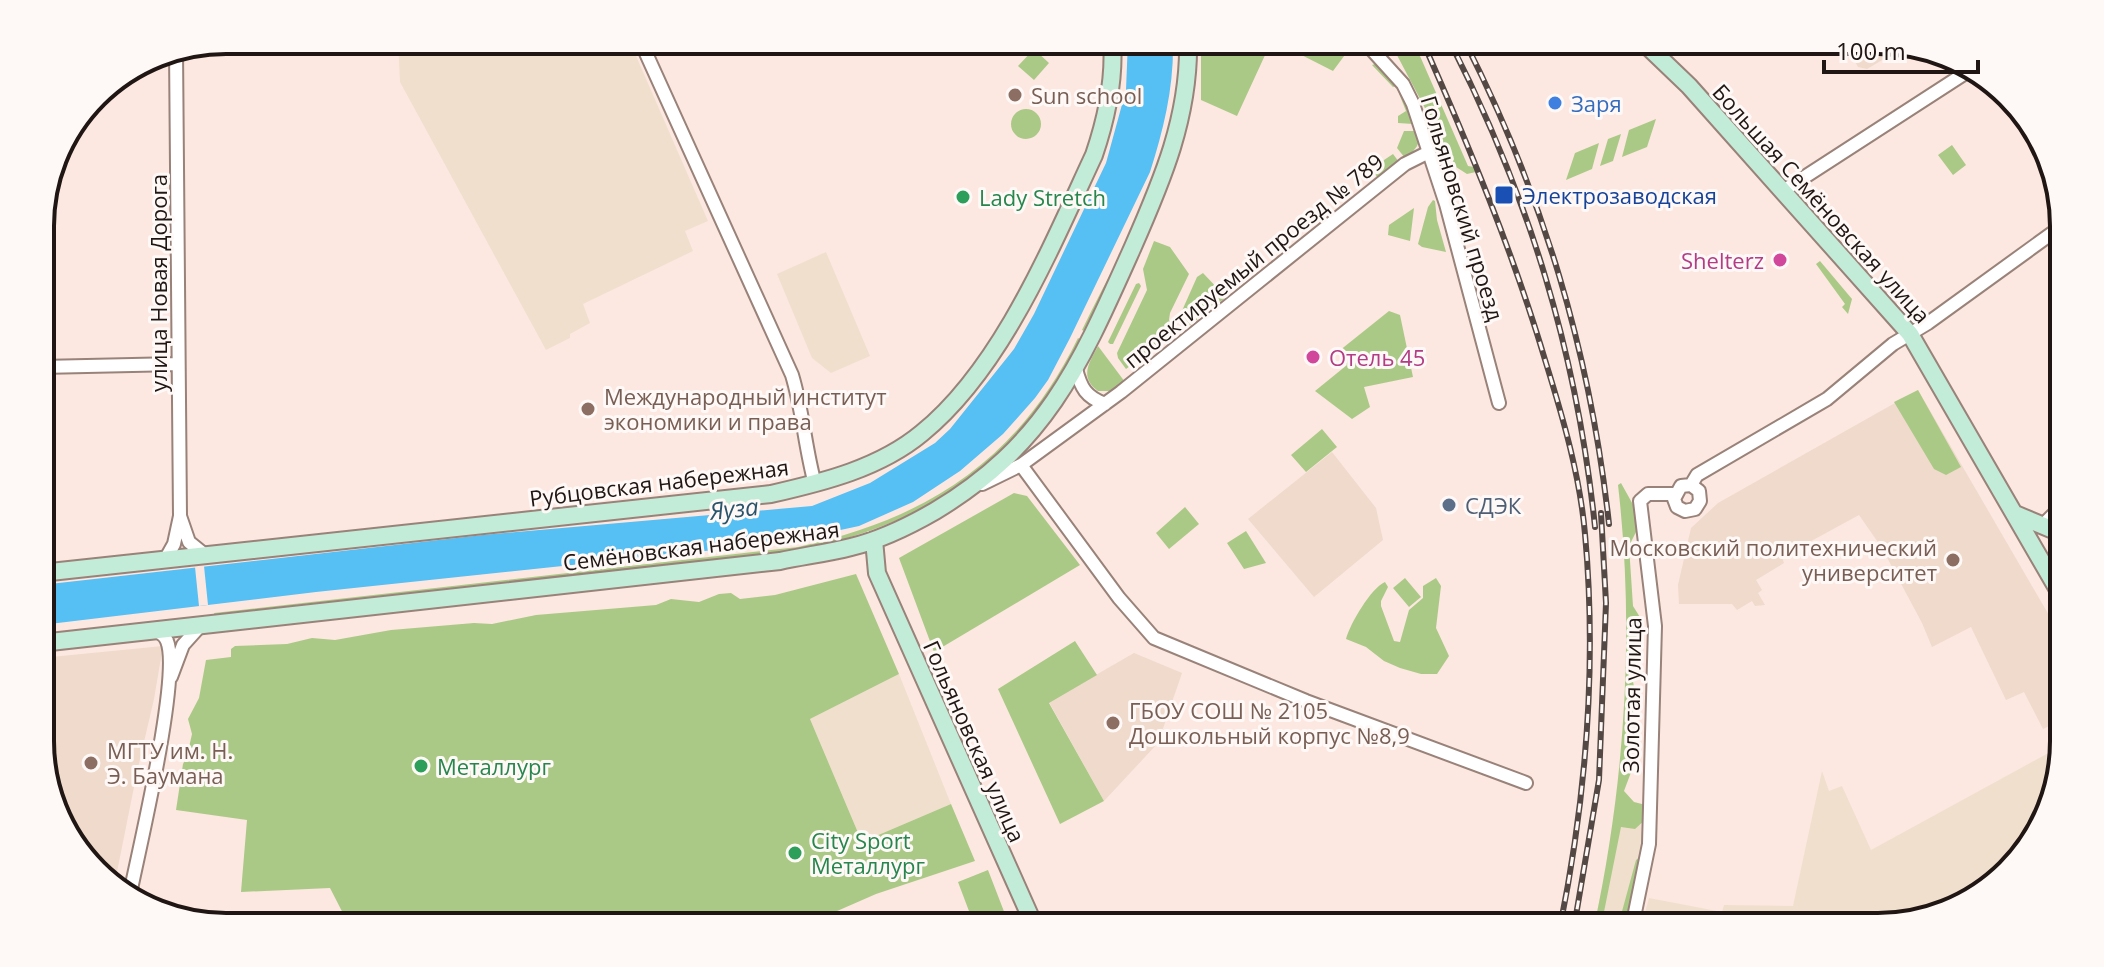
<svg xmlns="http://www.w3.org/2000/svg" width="2104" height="967" viewBox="0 0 2104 967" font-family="'Open Sans',sans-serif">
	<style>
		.industrial { fill: #f1dfce }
		.education { fill: #efdacc }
		.green { fill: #abc986 }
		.water { fill: #56bff3 }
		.pier { fill: #fce8e0 }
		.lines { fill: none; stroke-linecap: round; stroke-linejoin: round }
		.street-casing { stroke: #998279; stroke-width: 16 }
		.secondary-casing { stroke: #998279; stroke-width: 20 }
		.street { stroke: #fff; stroke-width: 12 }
		.secondary { stroke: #c2ecd7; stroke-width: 16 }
		.rail-casing { stroke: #534844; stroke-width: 6 }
		.rail { stroke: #fef9f7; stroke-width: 3; stroke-dasharray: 9; stroke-linecap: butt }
		.education-dot { fill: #8d6e63; stroke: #fef9f7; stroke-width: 3 }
		.shop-dot { fill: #3f7fe0; stroke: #fef9f7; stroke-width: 3 }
		.transit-dot { fill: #1a4fb4; stroke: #fef9f7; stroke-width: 3 }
		.leisure-dot { fill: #2e9e5b; stroke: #fef9f7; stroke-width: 3 }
		.hotel-dot { fill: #d1479c; stroke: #fef9f7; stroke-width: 3 }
		.service-dot { fill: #5c6f8a; stroke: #fef9f7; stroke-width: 3 }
		.labels { text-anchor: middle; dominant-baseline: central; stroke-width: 6; stroke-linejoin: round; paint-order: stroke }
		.education-label { font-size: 22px; fill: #785e54; stroke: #fef9f7; text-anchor: start }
		.shop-label { font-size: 22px; fill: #366cbe; stroke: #fef9f7; text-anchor: start }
		.transit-label { font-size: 22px; fill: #164399; stroke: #fef9f7; text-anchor: start }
		.leisure-label { font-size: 22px; fill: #27864d; stroke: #fef9f7; text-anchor: start }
		.street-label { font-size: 22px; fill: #201714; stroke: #fef9f7 }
		.hotel-label { font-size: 22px; fill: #b23c85; stroke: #fef9f7; text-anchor: end }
		.service-label { font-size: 22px; fill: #4e5e75; stroke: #fef9f7; text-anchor: start }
		.water-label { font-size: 24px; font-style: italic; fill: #29546b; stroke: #fef9f7 }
		.rim { fill: none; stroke: #201714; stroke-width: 4 }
	</style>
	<rect width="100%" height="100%" fill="#fce8e0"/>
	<path class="industrial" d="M398,40H620L633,49L708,221L685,231L693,251L583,304L590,323L570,334V338L546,350L400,82Z
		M826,252L870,356L831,373L812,358L777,274Z
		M899,674L951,804L862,842L810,719Z
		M2063,745L2050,813L1982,895L1890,927H1641L1649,898L1722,912L1724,905L1793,906L1822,771L1829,791L1842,786L1871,850Z
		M1614,814L1640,820L1643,844L1624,927H1594L1606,870Z"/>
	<path class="education" d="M1843,40H1878L1906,46L1867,69L1858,67Z
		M1918,390L2064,641V719L2043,729L2024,692L2006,700L1971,627L1932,647L1922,623L1882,548L1859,515L1782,557L1784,563L1756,580L1762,590L1758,593L1765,605L1755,606L1752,601L1737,610L1732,604H1679L1678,585L1691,528L1718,503Z
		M1332,452L1376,508L1383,540L1314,597L1248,519Z
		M163,646L154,699L137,772L115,882L78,854L42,766L41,658Z
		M1134,653L1182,673L1158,743L1104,801L1049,702Z"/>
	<path class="green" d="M1201,40H1356L1333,71L1272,40L1237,116L1201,100Z
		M1389,40H1413L1468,166L1474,167L1476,172L1467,174L1456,167Z
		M1181,46L1183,83L1166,161L1086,332L1082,330C1114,263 1157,194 1173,120C1178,95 1179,70 1181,46Z
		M1034,49L1049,63L1034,80L1018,66Z
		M1378,63C1395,81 1405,98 1414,121L1413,124L1398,123V116L1406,111L1396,86L1393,87L1372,65Z
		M1011 124a15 15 0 1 1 30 0a15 15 0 1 1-30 0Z
		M1656,119L1647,147L1622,157L1629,130Z
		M1404,131H1418C1422,144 1415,150 1405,158L1397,148Z
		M1621,134L1613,161L1600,166L1608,139Z
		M1599,143L1592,169L1566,180L1575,153Z
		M1952,145L1966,165L1953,175L1938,155Z
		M1393,154L1399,162L1378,179L1372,168Z
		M1433,200L1435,201L1437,220L1446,252L1422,247L1418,244L1428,207Z
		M1414,208L1410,241L1388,235L1389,225Z
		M1154,241L1170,247L1189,274L1170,313L1169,320L1176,332L1126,369L1118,358L1117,353L1147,290L1143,269Z
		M1820,261L1852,299L1848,314L1842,307L1845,304L1816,264Z
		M1203,273L1221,292L1229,295L1186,328L1180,318L1181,313L1197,277Z
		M1139,283L1141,286L1113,344H1110L1108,342L1136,284Z
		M1389,311L1400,315L1413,377L1364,387L1370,407L1352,419L1315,391L1347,365L1339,351Z
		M1078,338L1082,340C1013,468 941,516 801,551L215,616L214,613L798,547C929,518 1018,460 1078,338Z
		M1098,346L1125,382L1111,391H1098C1079,377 1089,363 1098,346Z
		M1918,390L1961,467L1946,475L1934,469L1894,402Z
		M1322,429L1337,447L1306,472L1291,455Z
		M1621,483L1636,510L1637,530L1629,546L1633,606L1643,622L1636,669L1632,676L1636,698L1630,729L1634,746L1629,756L1633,767L1624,791L1634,802L1646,805V819L1635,829L1621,827L1601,927H1594C1625,782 1635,632 1618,485Z
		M1014,493L1027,496L1080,565L934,652L899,558Z
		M1185,507L1199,524L1169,549L1156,533Z
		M1246,531L1266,563L1244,569L1227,543Z
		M856,574L899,674L810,719L862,842L951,804L975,861L876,894L828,915L811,916L783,927H350L330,888L241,892L247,820L176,810L183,764L187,756L192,734L188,719L199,698L206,660L231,657V649L235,646L287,644L312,638L335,640L391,630L474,623L492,624L536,615L656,605L671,599L699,602L719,594L731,593L740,599L775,595Z
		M1405,578L1421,597L1409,607L1393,588Z
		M1436,578L1441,586L1436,628L1449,656L1437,674H1421L1400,668L1384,661L1366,647L1346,639C1350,624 1371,588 1385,582L1388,587L1381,601V606L1394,641L1400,642L1409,610L1423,598V586Z
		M1075,641L1097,675L1049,703L1104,801L1060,824L998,689Z
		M1644,854L1628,927H1622L1621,915L1636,860Z
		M988,870L1010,927H975L958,882Z"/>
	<path class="water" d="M1128,40H1173C1174,87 1164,128 1150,172L1070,338L1048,380L1035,398L1003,434L960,471L913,502L859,526L780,543L316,592L41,625V585L483,535L812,506L870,483L935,443L950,429L1014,349L1034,314L1106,163L1126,90Z"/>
	<path class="pier" d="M204,566L208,605L199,606L195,567Z"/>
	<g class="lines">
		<g class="street-casing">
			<path id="street" d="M640,40L792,375C803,411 805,448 815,484
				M1363,40L1403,84L1413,104L1446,204L1499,403
				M1783,191L1970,70
				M41,367L178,364
				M1076,369C1081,388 1086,397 1105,404
				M1021,465L1119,598L1154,638L1306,701L1526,783
				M982,484L1021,465L1121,392L1405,164L1429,152
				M1691,485L1699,491L1700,501L1695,509L1685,511L1677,507L1674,499L1681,486L1691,485L1697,475L1827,399L1893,344L1928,323L2062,226
				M180,516L189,542L205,555
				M2042,526L2063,505
				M165,560L174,544L180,516L176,50
				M171,677L183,645L201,625
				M130,894C139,849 181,675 167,641C165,635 159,632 153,630
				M1632,927L1649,844L1655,626L1640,501L1648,494H1674"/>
		</g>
		<g class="secondary-casing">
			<path id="secondary" d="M1641,40L1689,86L1910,334L2064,600
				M2015,514L2063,534
				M874,540L877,573L1035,927
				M41,573L771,494C824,482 880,468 922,433C1002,368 1051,247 1094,155C1107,117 1115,80 1112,40
				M41,643L780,561C803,556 828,553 851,547C880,540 909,526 935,511C1047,444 1081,363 1132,249C1162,181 1190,116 1188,40"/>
		</g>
		<use href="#street" class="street"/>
		<use href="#secondary" class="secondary"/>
		<g class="rail-casing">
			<path id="rail" d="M1422,40C1469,146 1513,252 1546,363C1563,418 1580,476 1585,534C1597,665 1586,798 1560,927
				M1449,40C1529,196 1577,353 1595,527
				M1464,40C1543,195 1590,351 1609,524
				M1574,927L1599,780L1606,603L1601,513"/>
		</g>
		<use href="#rail" class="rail"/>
	</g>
	<g class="education-dot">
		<circle cx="1015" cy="95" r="8"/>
		<circle cx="588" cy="409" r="8"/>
		<circle cx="1953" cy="560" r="8"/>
		<circle cx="1113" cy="723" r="8"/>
		<circle cx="91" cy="763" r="8"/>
	</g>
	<circle class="shop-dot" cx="1555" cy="103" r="8"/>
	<rect class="transit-dot" x="1494" y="185" width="20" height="20" rx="4"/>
	<g class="leisure-dot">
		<circle cx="963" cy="197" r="8"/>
		<circle cx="421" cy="766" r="8"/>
		<circle cx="795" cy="853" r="8"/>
	</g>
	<g class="hotel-dot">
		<circle cx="1780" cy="260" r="8"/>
		<circle cx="1313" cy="357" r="8"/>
	</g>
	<circle class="service-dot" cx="1449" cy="505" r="8"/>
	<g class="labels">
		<g class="education-label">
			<text x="1031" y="95">Sun school</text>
			<text x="604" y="396">Международный институт<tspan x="604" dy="25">экономики и права</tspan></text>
			<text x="1937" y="547" text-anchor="end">Московский политехнический<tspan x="1937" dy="25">университет</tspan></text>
			<text x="1129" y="710">ГБОУ СОШ № 2105<tspan x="1129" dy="25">Дошкольный корпус №8,9</tspan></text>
			<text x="107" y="750">МГТУ им. Н.<tspan x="107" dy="25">Э. Баумана</tspan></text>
		</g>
		<g class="shop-label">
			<text x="1571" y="103">Заря</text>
		</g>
		<g class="transit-label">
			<text x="1522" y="195">Электрозаводская</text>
		</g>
		<g class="leisure-label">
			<text x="979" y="197">Lady Stretch</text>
			<text x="437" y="766">Металлург</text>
			<text x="811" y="840">City Sport<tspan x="811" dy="25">Металлург</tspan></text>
		</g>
		<g class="street-label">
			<text transform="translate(1822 203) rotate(48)">Большая Семёновская улица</text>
			<text transform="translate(1463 208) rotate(73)">Гольяновский проезд</text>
			<text transform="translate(1253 260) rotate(-39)">проектируемый проезд № 789</text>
			<text transform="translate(158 283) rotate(-90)">улица Новая Дорога</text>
			<text transform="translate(659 482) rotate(-7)">Рубцовская набережная</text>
			<text transform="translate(701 545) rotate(-7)">Семёновская набережная</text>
			<text transform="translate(1631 695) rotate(-89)">Золотая улица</text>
			<text transform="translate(975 741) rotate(66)">Гольяновская улица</text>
		</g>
		<g class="hotel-label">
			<text x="1764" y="260">Shelterz</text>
			<text x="1329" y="357" text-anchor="start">Отель 45</text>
		</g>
		<g class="service-label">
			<text x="1465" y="505">СДЭК</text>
		</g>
		<g class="water-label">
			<text transform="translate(734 508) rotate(-6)">Яуза</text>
		</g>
	</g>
	<path d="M0 0H2104V967H0ZM226 54H1878A172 172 0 0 1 2050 226V741A172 172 0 0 1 1878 913H226A172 172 0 0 1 54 741V226A172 172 0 0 1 226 54Z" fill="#fef9f7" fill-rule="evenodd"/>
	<path class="rim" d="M226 54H1878A172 172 0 0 1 2050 226V741A172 172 0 0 1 1878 913H226A172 172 0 0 1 54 741V226A172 172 0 0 1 226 54Z"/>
	<path d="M1824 60v12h154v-12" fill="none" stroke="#201714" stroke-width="4"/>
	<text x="1836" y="60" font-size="24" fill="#201714" stroke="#fef9f7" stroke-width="6" paint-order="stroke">100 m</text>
</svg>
